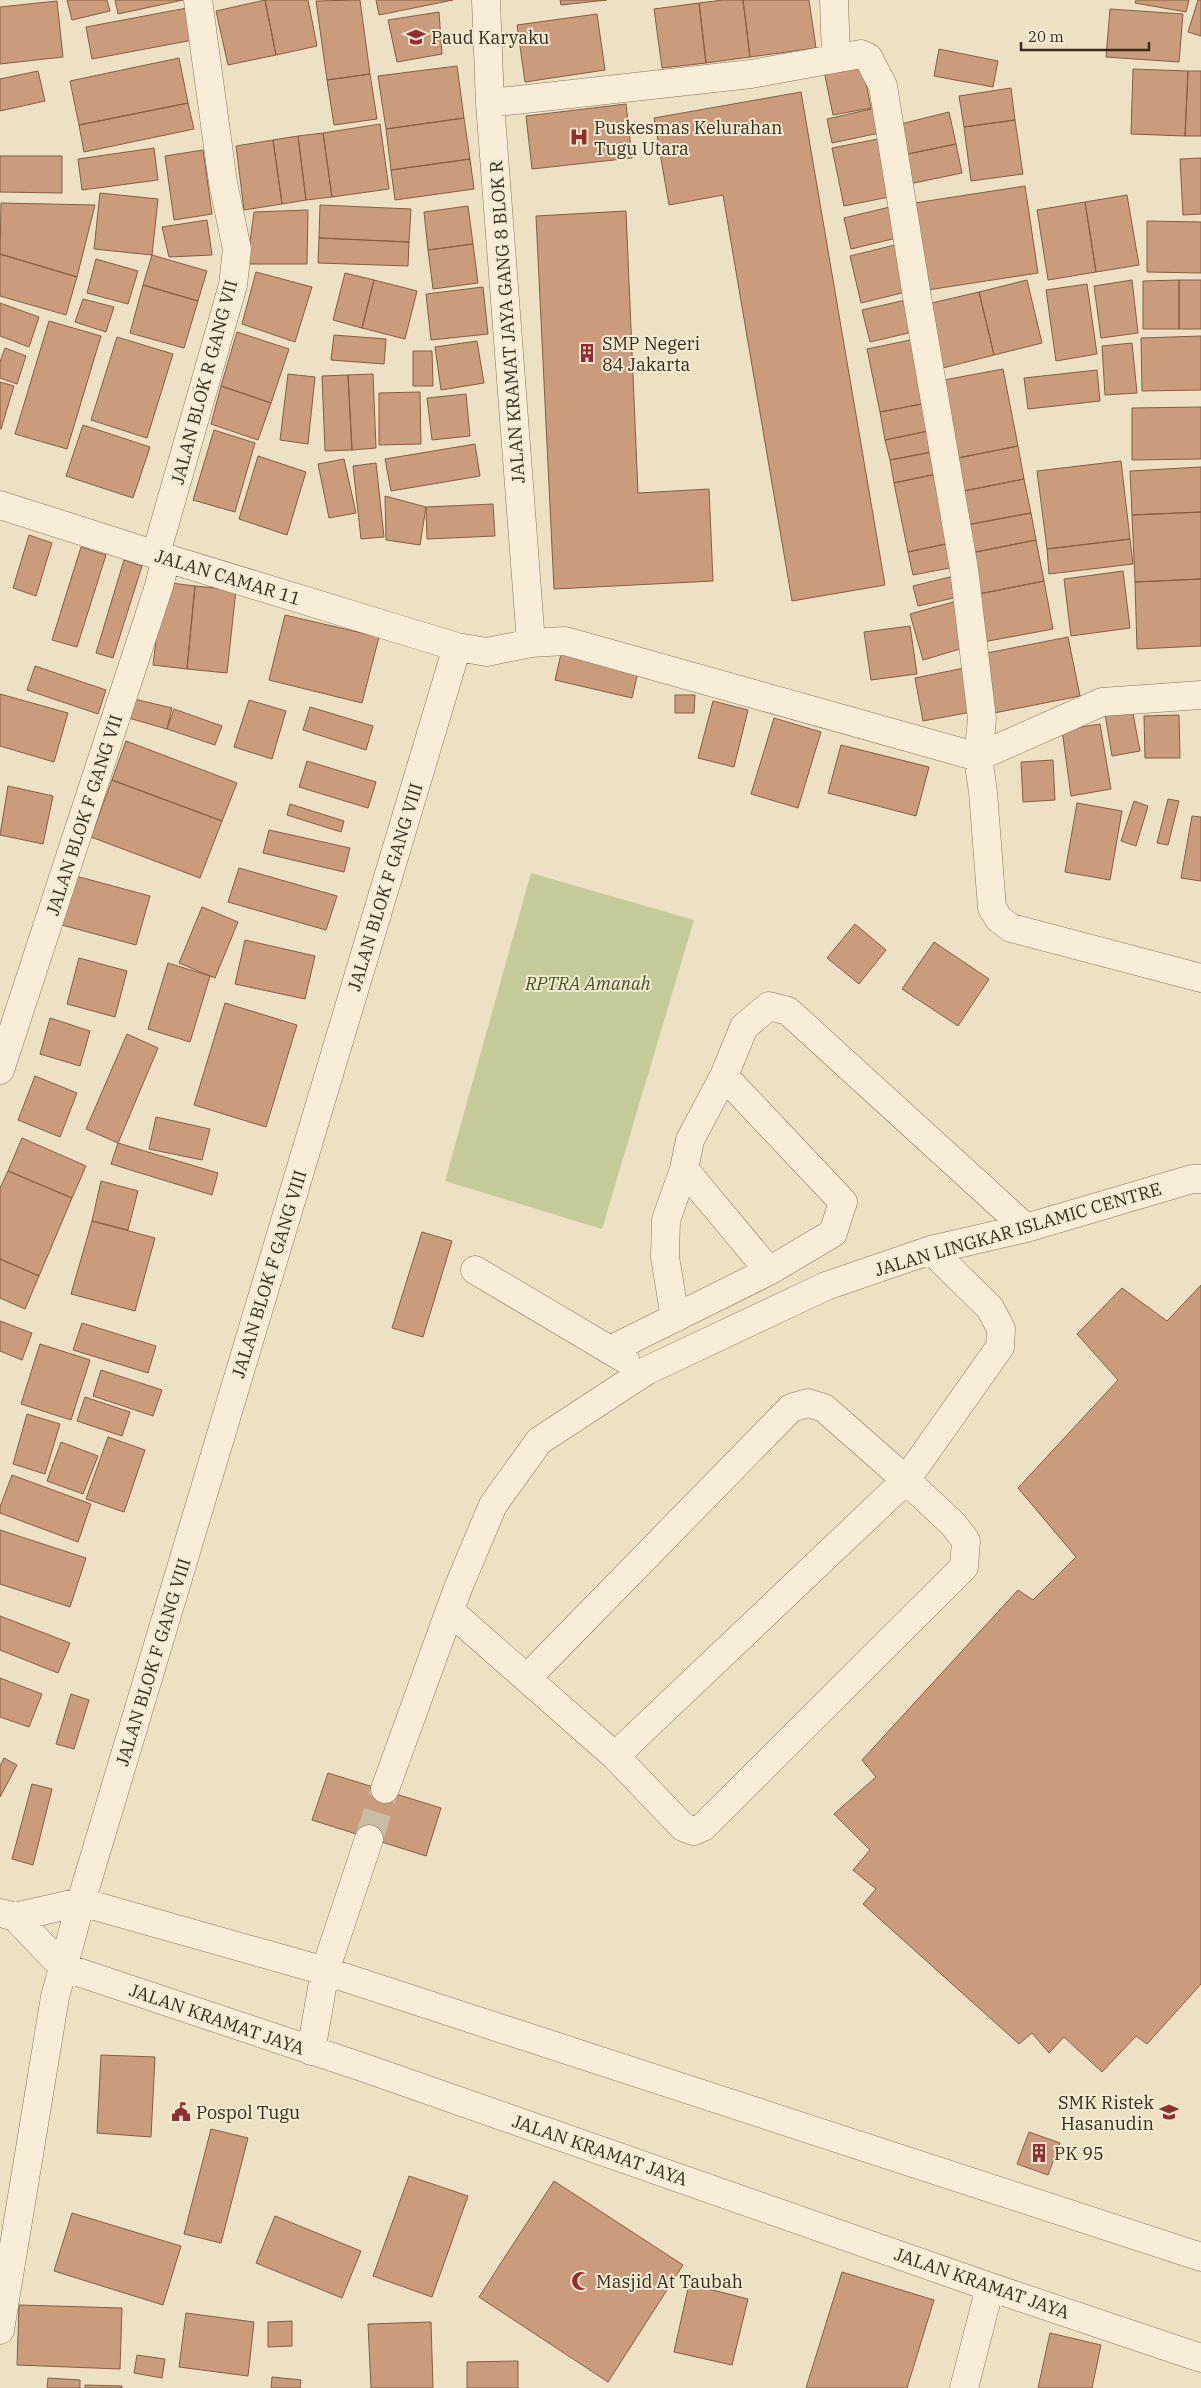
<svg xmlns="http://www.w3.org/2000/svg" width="1201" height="2388" viewBox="0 0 1201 2388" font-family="'IBM Plex Serif',serif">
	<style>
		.green { fill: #c4ca98 }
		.building { fill: #ca9c7b; stroke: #855d41 }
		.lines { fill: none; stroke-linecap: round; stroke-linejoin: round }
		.minor-tunnel { stroke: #c9bda3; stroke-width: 28; stroke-dasharray: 28 14; stroke-linecap: butt }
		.minor-casing { stroke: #87725b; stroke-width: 29 }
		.minor { stroke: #f8eed7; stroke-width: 28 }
		.labels { text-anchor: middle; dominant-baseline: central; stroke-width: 4; stroke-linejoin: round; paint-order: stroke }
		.poi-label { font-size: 18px; fill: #372b1e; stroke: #f4ebd3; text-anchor: start }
		.street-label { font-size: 18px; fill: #372b1e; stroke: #f4ebd3 }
		.park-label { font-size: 18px; font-style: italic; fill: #475326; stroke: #f4ebd3 }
	</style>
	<rect width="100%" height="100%" fill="#ede1c4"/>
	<path class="green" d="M531,873L694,920L602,1229L445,1181Z"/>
	<path class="building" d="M67,0H107L110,11L72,20Z
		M115,0H183L118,14Z
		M265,0H308L317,46L276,55Z
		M265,0L276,55L228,65L216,11Z
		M360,0L370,74L327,80L316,1Z
		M376,0H453L379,15Z
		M560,0H607L561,5Z
		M723,0H743L750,57L706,63L699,3Z
		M743,0H809L816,48L750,57Z
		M1136,0H1189L1186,12L1135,3Z
		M1198,0H1201V36L1188,32Z
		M57,1L63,57L0,64V7Z
		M699,3L706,63L662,68L654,9Z
		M187,8L193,40L92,59L86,27Z
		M1110,9L1183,14L1179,62L1106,57Z
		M439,12L442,54L397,62L388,20Z
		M597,14L605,70L525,82L517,25Z
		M939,49L998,61L993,87L934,76Z
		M179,58L188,103L79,125L70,81Z
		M861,58L871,108L833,115L823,66Z
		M457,66L464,118L386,129L378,76Z
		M1133,69L1188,71L1185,136L1131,134Z
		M38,71L45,101L0,111V79Z
		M1188,71H1201V136H1185Z
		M370,74L377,119L334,125L327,80Z
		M1011,88L1015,120L964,127L959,96Z
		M801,92L885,585L792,601L723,195L669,205L654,118Z
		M188,103L194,129L84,152L79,125Z
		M626,104L632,158L532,169L526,116Z
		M880,107L884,132L832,143L827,119Z
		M949,112L956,144L903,155L897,125Z
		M464,118L470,159L391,170L386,129Z
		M1015,120L1023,174L971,181L964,127Z
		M380,124L389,189L332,197L323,133Z
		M323,133L332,197L306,200L298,136Z
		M298,136L306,200L282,204L273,140Z
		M883,138L894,196L844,206L832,148Z
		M273,140L282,204L244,210L236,146Z
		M956,144L962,173L909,184L903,155Z
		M154,148L158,180L82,190L78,159Z
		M203,150L212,214L174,220L165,156Z
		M0,156H62V193L0,192Z
		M1201,158V214L1183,215L1180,159Z
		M470,159L474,189L395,200L391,170Z
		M1025,186L1038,273L921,291L908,204Z
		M100,193L158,199L152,255L94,249Z
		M1127,195L1139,265L1096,272L1085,202Z
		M1085,202L1096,272L1048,280L1037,210Z
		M1,203L95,205L77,277L0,254Z
		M320,205L411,209L409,242L319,238Z
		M898,205L905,236L851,249L844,218Z
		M468,206L473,244L428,250L424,212Z
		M308,210L307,264H247L254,212Z
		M626,211L638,493L709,489L713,581L554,589L536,216Z
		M207,220L212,255L169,257L162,227Z
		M1147,221L1201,222V273L1147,272Z
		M319,238L409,242L408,266L318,263Z
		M903,243L914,290L861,303L850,256Z
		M473,244L478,283L433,289L428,250Z
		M0,254L77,277L66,315L0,296Z
		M152,255L207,271L198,301L143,285Z
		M96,259L138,271L128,304L87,293Z
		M256,272L312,287L295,342L242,324Z
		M345,273L374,280L362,328L333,320Z
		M374,280L417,291L405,339L362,328Z
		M1027,280L1042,343L994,355L979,292Z
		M1132,280L1138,333L1101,338L1094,286Z
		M1179,280H1201V329H1179Z
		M1179,280V329H1143V281Z
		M1087,284L1097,354L1056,361L1046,290Z
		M143,285L198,301L184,348L130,333Z
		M483,287L488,334L431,340L426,294Z
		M979,292L994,355L939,369L923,305Z
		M83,299L114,307L106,332L75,322Z
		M910,299L917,331L870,342L862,310Z
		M0,303L39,317L29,347L0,336Z
		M49,321L101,336L67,449L15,434Z
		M237,332L289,349L271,403L221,386Z
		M334,335L386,339L384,364L331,360Z
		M1201,336V390L1142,391L1141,338Z
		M117,337L173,354L147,438L91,420Z
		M915,339L927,403L880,412L867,349Z
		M477,341L484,383L441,390L435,347Z
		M1132,343L1137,393L1105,395L1102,346Z
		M5,348L26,356L17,384L0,378V362Z
		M413,351H432L433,386H413Z
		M1003,369L1018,446L948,460L933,382Z
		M1097,370L1100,401L1028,409L1024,378Z
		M288,374L315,377L308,444L280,440Z
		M373,374L376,448L352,450L348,375Z
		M348,375L352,450L325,451L322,376Z
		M0,382L14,386L1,429H0Z
		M221,386L271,403L258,440L211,424Z
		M420,392L421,444L379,445V393Z
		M466,394L470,436L432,440L427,398Z
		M927,403L933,430L885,440L880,412Z
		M1201,407V459L1132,460V408Z
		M83,425L150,447L133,498L66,476Z
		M214,430L255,443L235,512L193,500Z
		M933,430L937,451L890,460L885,440Z
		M475,444L480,476L391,491L385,459Z
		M1018,446L1024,479L954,493L948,460Z
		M937,451L941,473L894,483L890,460Z
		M258,456L306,472L287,535L239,519Z
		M344,459L356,513L329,518L318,464Z
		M1121,461L1130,539L1047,549L1037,471Z
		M376,463L384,537L361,539L353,466Z
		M1201,467V512L1132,515L1130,471Z
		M941,473L955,542L908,552L894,483Z
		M1024,479L1031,513L961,526L954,493Z
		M385,496L426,507L420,545L386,540Z
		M493,504L495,536L427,539L426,507Z
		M1201,512V579L1135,582L1132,515Z
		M1031,513L1036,540L966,554L961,526Z
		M29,535L52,543L36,596L13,588Z
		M1130,539L1133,564L1049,574L1047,549Z
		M1036,540L1044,581L974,595L966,554Z
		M955,542L960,566L913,575L908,552Z
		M81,547L106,555L77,647L52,640Z
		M124,560L142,566L113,658L96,653Z
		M1123,571L1130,628L1071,636L1064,579Z
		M954,576L958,597L918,606L913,586Z
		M1201,579V646L1137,649L1135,582Z
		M1044,581L1053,629L983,642L974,595Z
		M163,582L195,586L187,669L153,665Z
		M195,586L236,590L227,673L187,669Z
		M957,601L970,646L923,660L910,614Z
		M285,615L379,637L362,703L269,680Z
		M910,626L917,674L871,680L864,632Z
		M1068,637L1080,696L994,713L982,654Z
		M561,654L638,672L632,698L555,680Z
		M35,666L106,690L98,714L27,690Z
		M969,667L977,711L923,721L915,678Z
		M0,694L68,713L54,762L0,746Z
		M675,695H695L694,713H675Z
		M130,698L172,708L167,729L125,717Z
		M249,700L286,711L272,759L234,747Z
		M713,701L748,710L734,767L698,758Z
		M310,707L373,726L366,750L303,730Z
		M1132,708L1140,751L1112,756L1105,714Z
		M174,709L222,726L215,745L167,729Z
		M1179,715L1180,758H1145L1144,716Z
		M774,718L821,732L798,808L751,794Z
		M1100,724L1111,789L1071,796L1062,730Z
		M126,741L237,783L222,821L112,780Z
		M841,745L929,767L916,816L828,793Z
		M1053,760L1055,800L1023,802L1021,762Z
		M307,761L376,782L368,808L299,787Z
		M112,780L222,821L200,878L91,837Z
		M8,786L53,796L43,844L0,835Z
		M1168,799L1179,801L1168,845L1157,843Z
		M1134,801L1148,806L1136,846L1121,841Z
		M1077,803L1122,811L1110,880L1065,872Z
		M290,804L344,821L341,832L287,815Z
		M1192,816L1201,817V881L1181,878Z
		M269,830L350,848L344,872L263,853Z
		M239,868L337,896L326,930L228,902Z
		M72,875L150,896L136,945L58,924Z
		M202,907L238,922L215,978L179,963Z
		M855,924L886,950L859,984L827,958Z
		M245,940L315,956L305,999L235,984Z
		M934,942L989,979L958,1026L902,989Z
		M79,958L127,971L115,1017L67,1004Z
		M168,963L210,976L190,1042L148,1029Z
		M225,1003L297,1025L266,1127L194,1105Z
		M50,1018L90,1031L80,1066L40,1054Z
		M127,1034L158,1048L118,1143L86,1129Z
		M35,1076L77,1093L60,1137L18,1120Z
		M156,1117L210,1129L202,1160L149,1149Z
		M22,1138L86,1166L72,1198L8,1171Z
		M118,1143L218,1173L212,1195L111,1164Z
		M8,1171L72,1198L39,1276L0,1259V1188Z
		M101,1181L138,1191L128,1230L92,1221Z
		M92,1221L155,1238L135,1311L71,1294Z
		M422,1232L452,1241L423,1337L392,1328Z
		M0,1259L39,1276L25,1309L0,1298Z
		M1201,1285V1984L1147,2044L1136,2036L1102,2072L1064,2037L1049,2053L1032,2033L1019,2044L863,1904L876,1889L853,1870L870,1850L834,1814L876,1777L862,1760L1018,1590L1033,1600L1076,1557L1018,1488L1118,1380L1077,1334L1122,1288L1167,1321Z
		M0,1321L32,1333L22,1360L0,1351Z
		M82,1323L156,1346L148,1373L73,1350Z
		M40,1344L90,1360L71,1420L21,1404Z
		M101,1370L162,1390L153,1416L93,1396Z
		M85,1397L130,1412L122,1436L77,1421Z
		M27,1414L60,1424L45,1474L13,1464Z
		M108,1437L145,1450L124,1512L86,1499Z
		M61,1442L98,1456L83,1494L47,1481Z
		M12,1475L91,1504L78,1542L0,1513V1507Z
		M0,1530L86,1558L70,1607L0,1584Z
		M0,1616L70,1643L58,1673L0,1650Z
		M0,1678L42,1694L29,1727L0,1717Z
		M71,1694L89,1700L74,1749L56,1744Z
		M4,1758L17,1765L0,1797V1766Z
		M328,1773L441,1808L426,1856L312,1820Z
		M32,1784L52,1789L33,1865L12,1859Z
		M101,2055L155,2057L151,2137L97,2133Z
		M211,2129L248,2138L221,2243L184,2234Z
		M1029,2132L1060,2143L1048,2175L1017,2164Z
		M409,2176L468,2196L432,2297L373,2276Z
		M554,2181L683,2265L608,2382L479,2297Z
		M72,2213L181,2246L163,2305L54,2271Z
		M275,2216L361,2251L342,2298L256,2263Z
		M842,2272L934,2300L907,2388H806Z
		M689,2284L748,2299L732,2365L674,2352Z
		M19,2305L122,2308L120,2369L17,2365Z
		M186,2313L254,2322L248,2376L179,2367Z
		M292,2321V2346L268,2347V2322Z
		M431,2322L433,2388H371L368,2324Z
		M1050,2333L1101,2345L1092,2388H1038Z
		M137,2355L165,2359L162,2378L134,2373Z
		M518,2361V2388H467V2362Z
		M272,2377L301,2380L300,2388H271Z
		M48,2378L80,2380V2388H47Z
		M85,2385L122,2386V2388H85Z"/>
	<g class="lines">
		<path class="minor-tunnel" d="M369,1839L385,1789"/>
		<g class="minor-casing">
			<path id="minor" d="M486,0L490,103L531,643
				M834,0L836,57
				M490,103L751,74L861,54L868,57L883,86L917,297L964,569L982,719L978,757L1102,702L1201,695
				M0,505L166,558L457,647L487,652L531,643L565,641L978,757L983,792L992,908L999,919L1011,928L1201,978
				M156,554L233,285L237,249L223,183L198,0
				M0,1070L159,586L166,558
				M724,1076L690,1140L684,1169L769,1271
				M475,1270L625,1359
				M675,1318L665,1257L666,1220L684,1169
				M610,1350L769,1271L833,1233L843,1202L724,1076L744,1027L769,1006L788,1011L1026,1228
				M450,1611L615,1756L683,1827L694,1831L703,1827L964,1567L966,1541L953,1524L906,1480L615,1756
				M527,1678L791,1408L808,1403L824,1408L906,1480L1000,1347L1001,1329L990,1308L931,1250
				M385,1789L458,1588L493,1505L539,1441L646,1371L826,1286L931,1250L1026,1228L1192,1179H1201
				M1,1913L15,1917L81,1902L325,1971L1201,2257
				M15,1917L63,1967L362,2067L990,2287L1201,2358
				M311,2051L325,1971L369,1839
				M0,2330L55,1997L81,1902L457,647
				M964,2388L990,2287"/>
		</g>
		<use href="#minor" class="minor"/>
	</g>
	<defs>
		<g id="school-bare" transform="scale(1.5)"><path d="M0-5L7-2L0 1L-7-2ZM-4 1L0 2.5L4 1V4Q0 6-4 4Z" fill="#942d2d" stroke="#f4ebd3" stroke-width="2.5" paint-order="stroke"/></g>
		<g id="hospital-bare" transform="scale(1.5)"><path d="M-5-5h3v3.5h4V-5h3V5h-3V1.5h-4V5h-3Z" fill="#942d2d" stroke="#f4ebd3" stroke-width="2.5" paint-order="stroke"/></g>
		<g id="building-bare" transform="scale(1.5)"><path d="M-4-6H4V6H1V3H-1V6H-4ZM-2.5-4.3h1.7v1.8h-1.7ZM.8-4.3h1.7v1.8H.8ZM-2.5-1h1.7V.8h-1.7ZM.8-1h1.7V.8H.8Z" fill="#942d2d" stroke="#f4ebd3" stroke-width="2.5" paint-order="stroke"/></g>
		<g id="civic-bare" transform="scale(1.5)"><path d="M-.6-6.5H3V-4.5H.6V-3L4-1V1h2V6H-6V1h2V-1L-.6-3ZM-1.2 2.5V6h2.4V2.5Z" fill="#942d2d" stroke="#f4ebd3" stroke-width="2.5" paint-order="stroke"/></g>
		<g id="mosque-bare" transform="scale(1.5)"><path d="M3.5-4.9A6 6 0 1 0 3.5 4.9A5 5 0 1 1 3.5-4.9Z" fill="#942d2d" stroke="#f4ebd3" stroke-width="2.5" paint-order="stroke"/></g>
	</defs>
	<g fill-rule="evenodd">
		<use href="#school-bare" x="416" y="37"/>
		<use href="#hospital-bare" x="579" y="137"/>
		<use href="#building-bare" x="587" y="353"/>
		<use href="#civic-bare" x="181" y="2112"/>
		<use href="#school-bare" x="1169" y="2112"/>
		<use href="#building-bare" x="1039" y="2153"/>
		<use href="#mosque-bare" x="581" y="2281"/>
	</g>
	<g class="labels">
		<g class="poi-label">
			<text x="431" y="37">Paud Karyaku</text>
			<text x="594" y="127">Puskesmas Kelurahan<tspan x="594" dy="21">Tugu Utara</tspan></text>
			<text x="602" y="343">SMP Negeri<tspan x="602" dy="21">84 Jakarta</tspan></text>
			<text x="1154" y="2102" text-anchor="end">SMK Ristek<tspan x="1154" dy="21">Hasanudin</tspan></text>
			<text x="196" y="2112">Pospol Tugu</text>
			<text x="1054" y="2153">PK 95</text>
			<text x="596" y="2281">Masjid At Taubah</text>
		</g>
		<g class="street-label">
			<text transform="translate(507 322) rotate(-94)">JALAN KRAMAT JAYA GANG 8 BLOK R</text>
			<text transform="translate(204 382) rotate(-75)">JALAN BLOK R GANG VII</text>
			<text transform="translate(228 577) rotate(17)">JALAN CAMAR 11</text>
			<text transform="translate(84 815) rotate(-72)">JALAN BLOK F GANG VII</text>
			<text transform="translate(385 887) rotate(-73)">JALAN BLOK F GANG VIII</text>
			<text transform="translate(1018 1229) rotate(-16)">JALAN LINGKAR ISLAMIC CENTRE</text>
			<text transform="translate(269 1274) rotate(-73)">JALAN BLOK F GANG VIII</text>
			<text transform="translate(153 1662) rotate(-73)">JALAN BLOK F GANG VIII</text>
			<text transform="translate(217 2019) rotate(19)">JALAN KRAMAT JAYA</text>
			<text transform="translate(600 2150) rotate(19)">JALAN KRAMAT JAYA</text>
			<text transform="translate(982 2283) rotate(19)">JALAN KRAMAT JAYA</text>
		</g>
		<g class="park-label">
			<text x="588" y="983">RPTRA Amanah</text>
		</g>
	</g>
	<path d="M1021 42v8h128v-8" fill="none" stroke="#372b1e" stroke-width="2.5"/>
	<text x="1028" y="42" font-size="15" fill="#372b1e" stroke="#f4ebd3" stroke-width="4" paint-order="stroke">20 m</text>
</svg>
